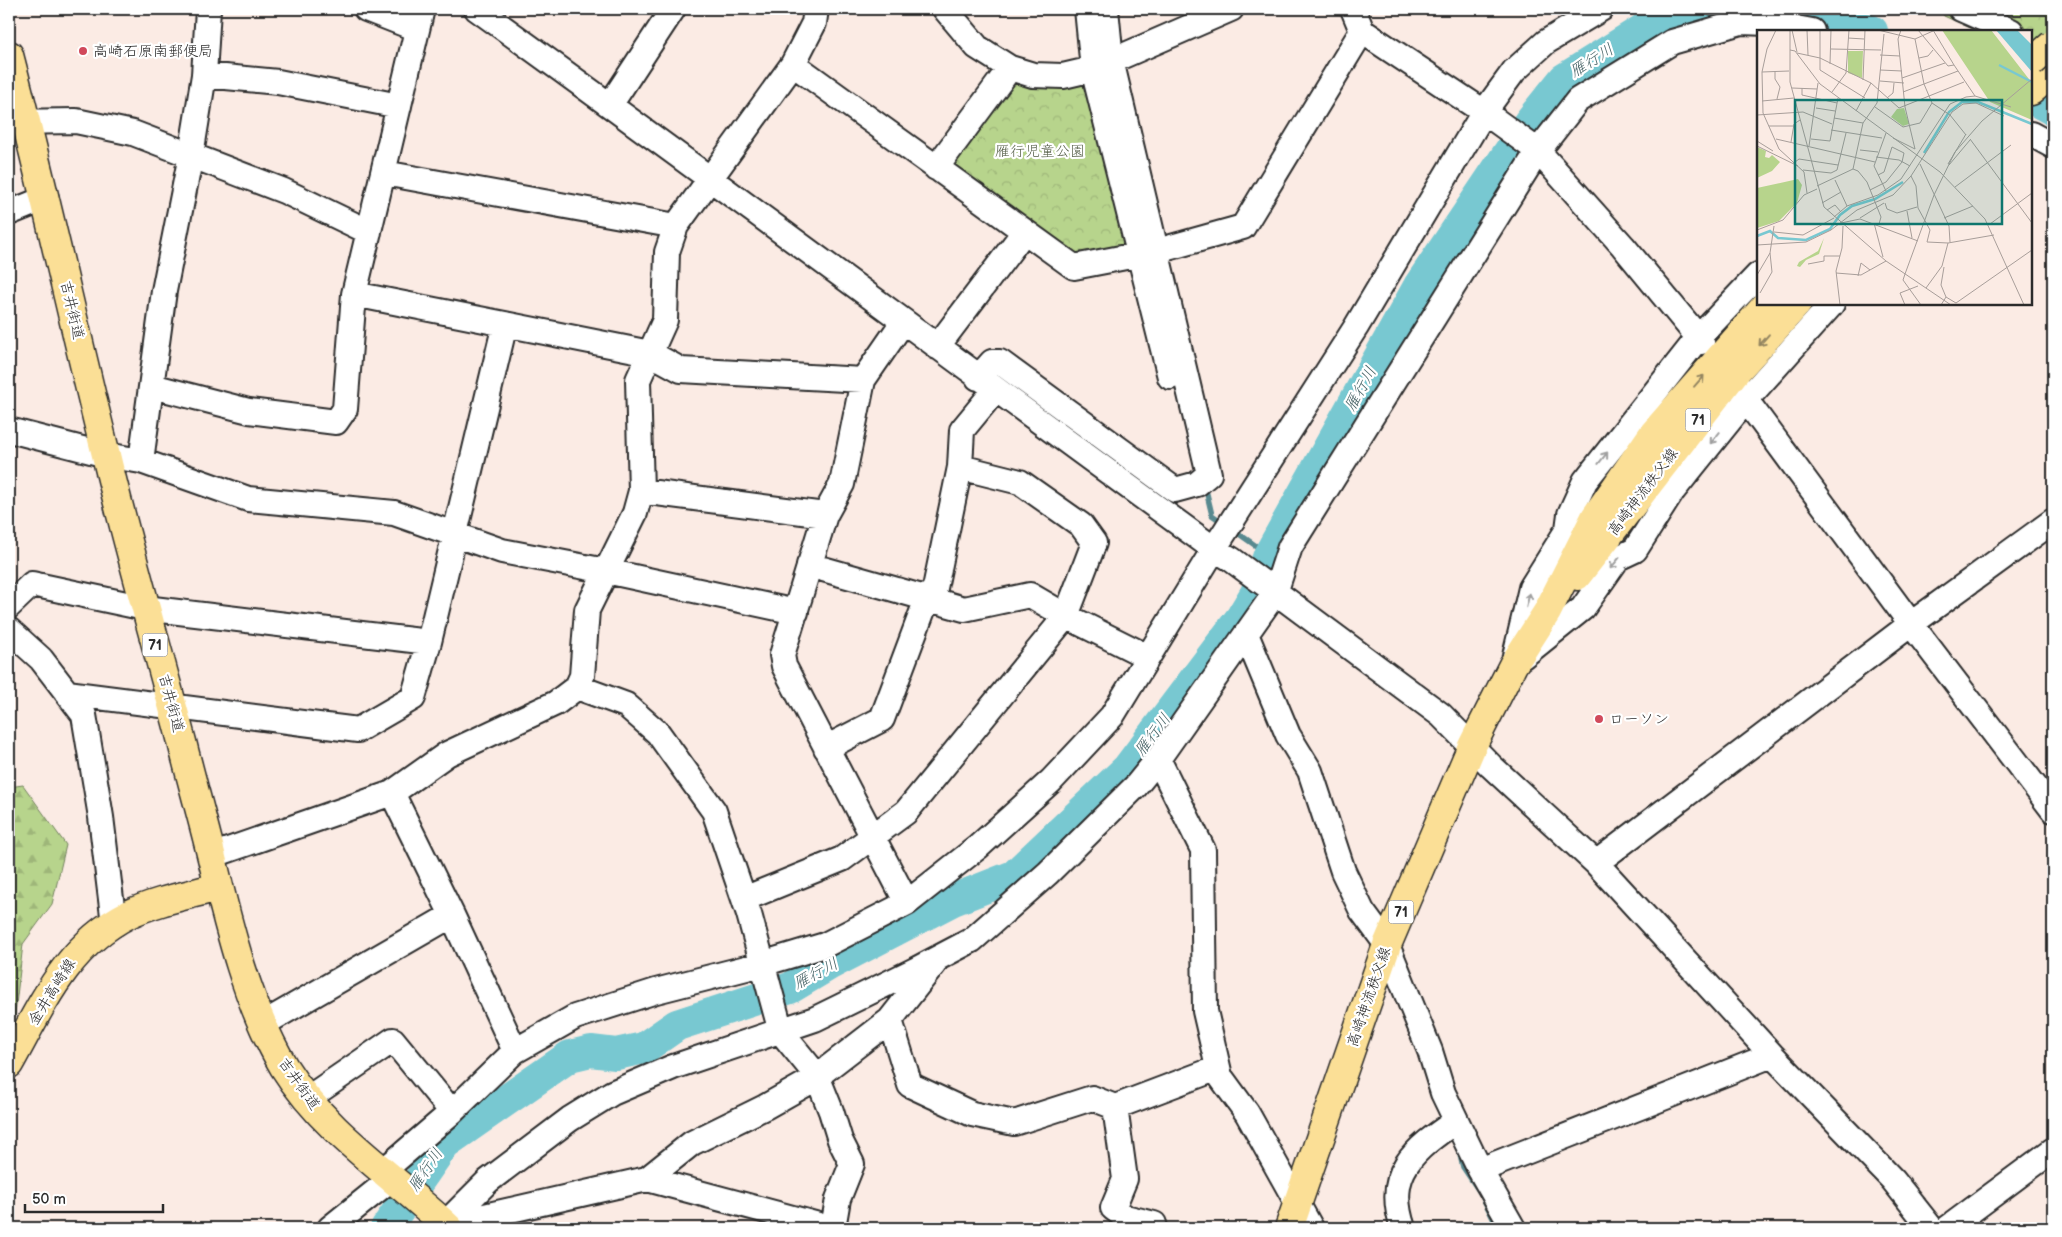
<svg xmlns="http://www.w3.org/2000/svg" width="2062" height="1237" viewBox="0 0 2062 1237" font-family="'Balsamiq Sans','Klee One',sans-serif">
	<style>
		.forest { fill: url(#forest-firs); stroke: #71805c }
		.park { fill: url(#park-crowns); stroke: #71805c }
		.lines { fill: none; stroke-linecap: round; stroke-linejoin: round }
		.stream { stroke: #59898f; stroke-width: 5.5 }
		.river { stroke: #78c8d1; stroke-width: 32 }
		.minor-casing { stroke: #2b2b2b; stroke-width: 28 }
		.major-casing { stroke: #2b2b2b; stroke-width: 31 }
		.minor { stroke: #fff; stroke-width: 24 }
		.major { stroke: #fbdf96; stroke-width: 28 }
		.major-bridge-casing { stroke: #2b2b2b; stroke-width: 31; stroke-linecap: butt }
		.major-bridge { stroke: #fbdf96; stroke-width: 28 }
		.oneway { stroke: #938560 }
		.oneway2 { stroke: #a0a0a0 }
		.poi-dot { fill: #d1495b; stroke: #fff; stroke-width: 2 }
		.labels { text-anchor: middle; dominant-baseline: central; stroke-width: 4.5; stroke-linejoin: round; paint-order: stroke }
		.shield { fill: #fff; stroke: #6b6b6b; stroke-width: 1 }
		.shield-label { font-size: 14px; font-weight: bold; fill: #2b2b2b }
		.poi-label { font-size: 15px; fill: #2b2b2b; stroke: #fff; text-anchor: start }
		.park-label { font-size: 15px; fill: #555e48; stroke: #fff }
		.street-label { font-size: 15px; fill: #2b2b2b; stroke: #fff }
		.water-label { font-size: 16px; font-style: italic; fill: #466265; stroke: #fff }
		.inset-river { fill: none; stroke: #78c8d1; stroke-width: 2.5 }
		.inset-road { fill: none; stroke: #a89e9a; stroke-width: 1 }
		.view { fill: #0f766e; fill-opacity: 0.15; stroke: #0f766e; stroke-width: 2.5 }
		.inset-edge { fill: none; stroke: #2b2b2b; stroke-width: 2.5 }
	</style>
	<defs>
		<pattern id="forest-firs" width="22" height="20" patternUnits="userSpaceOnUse" patternTransform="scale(1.25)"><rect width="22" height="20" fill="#b7d48c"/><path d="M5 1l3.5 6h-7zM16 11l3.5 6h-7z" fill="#9eb679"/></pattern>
		<pattern id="park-crowns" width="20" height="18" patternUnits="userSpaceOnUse" patternTransform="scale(1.25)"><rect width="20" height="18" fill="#b7d48c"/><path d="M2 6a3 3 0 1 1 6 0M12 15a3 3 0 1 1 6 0" fill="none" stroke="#9eb679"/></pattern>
	</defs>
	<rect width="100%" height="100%" fill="#fbebe4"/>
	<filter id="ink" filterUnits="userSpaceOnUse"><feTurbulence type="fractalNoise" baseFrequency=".02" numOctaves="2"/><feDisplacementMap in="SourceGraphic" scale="10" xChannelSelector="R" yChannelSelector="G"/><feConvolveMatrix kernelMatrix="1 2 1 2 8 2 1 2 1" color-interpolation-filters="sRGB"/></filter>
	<g filter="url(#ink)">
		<path class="forest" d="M23,785L66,845L52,904L23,944L14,1022L9,1029V787Z"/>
		<path class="park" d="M1940,9H2053V68L2031,57V31H1977L1944,16Z
			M1019,81H1084L1129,239L1125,246L1078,257L952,168L950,159L1010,82Z"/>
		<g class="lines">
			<path class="stream" d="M1205,486L1212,515L1225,524
				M1232,529L1269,555
				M1459,1151L1463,1167L1481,1194L1498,1228"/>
			<path class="river" d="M1796,9L1821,12L1872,31
				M2031,98L2053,110
				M386,1228L445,1143L570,1056L591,1051L616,1054L644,1048L677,1025L790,988L830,964L953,900L1014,876L1128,768L1241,618L1256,593L1269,555L1419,286L1530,121L1564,79L1658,20L1710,9"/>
			<g class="minor-casing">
				<path id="minor" d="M366,9L417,29
					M477,9C724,187 968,370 1214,549L1231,559L1441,715L1491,766L1596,863L1772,1055L1893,1180L1931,1228
					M945,9L977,47L1010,68L1033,75L1063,76L1093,69L1231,9
					M1087,9L1093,69L1170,377
					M1353,9L1362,31L1484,112L1538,151L1623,246L1702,342
					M1961,9L2011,31
					M793,64L1074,267L1157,251L1243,227L1362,31
					M204,75L278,82L399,106
					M610,105L673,9
					M9,122L76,121L133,133L284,191L369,232
					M2031,134L2053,146
					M936,168L1010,68
					M384,173L676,226
					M9,213L46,198
					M354,294L650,353L681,370L863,380
					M903,322L863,380L842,484L825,515L782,655L784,666L907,903
					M937,347L1024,232
					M978,378L992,362H1000L1175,490L1197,484L1209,474L1111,60L1106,9
					M152,386L249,411L336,422L345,409L354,294L422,9
					M1741,389L1746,400L1911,624L2053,810
					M9,430L106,455L141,461L248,499L394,513L502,551L606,571L796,612
					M141,461L164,291L191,155L204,75L208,9
					M960,467L962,430L995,390
					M641,491L825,515
					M809,565L964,609L1030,595L1066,616L1148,657
					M9,606L32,584L145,608L429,642
					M9,630L41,659L84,715L101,817L114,924
					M1246,634L1288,735L1310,771L1343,871L1362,911L1387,945L1430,1051L1443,1093L1480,1170L1513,1228
					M1515,656L1531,588L1568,529L1570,514L1585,481L1698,338L1758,275
					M1522,657L1583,608L1618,558L1635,550L1672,492L1746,400L1832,304
					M577,687L582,676L587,610L635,513L641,491L638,380L665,320L667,252L676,226L793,64L814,23L816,9
					M67,693L358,730L413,698L429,642L505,324
					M1158,759L1203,850L1205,1011L1220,1076L1247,1113L1311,1228
					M392,793L452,915L515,1051
					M211,856L392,793L447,754L556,703L577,687L626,705L658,733L714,811L749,914L781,1032L817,1076L831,1111L840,1140L852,1164L838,1199L833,1228
					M1596,863L1911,624L2053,521
					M744,899L842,859L906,812L1066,616L1094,543L1081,525L1020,482L960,467L935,588L927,599L882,719L826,748
					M890,1020L910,1085L972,1114L1014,1123L1092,1098L1115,1107L1218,1068
					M263,1024L452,915
					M307,1099L393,1040L452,1112
					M1115,1107L1125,1179L1113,1208L1125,1217L1154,1224L1155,1228
					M1480,1170L1772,1055
					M382,1172L452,1112L515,1051L575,1017L656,991L762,964L825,945L907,903L978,847L1051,781L1112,716L1214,549L1356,327L1484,112L1514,71L1546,42L1601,9
					M647,1179L692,1143L765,1107L811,1081L890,1020L934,964
					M445,1225L647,1179L830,1228
					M330,1228L391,1179
					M441,1228L488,1181L570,1119L612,1093L673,1067L815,1019L915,970L972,940L1048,873L1136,786L1158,759L1275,593L1290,547L1538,151L1578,100L1672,42L1741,22L1768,23L1812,31
					M1403,1228C1384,1172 1414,1150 1456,1121
					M1948,1228L2053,1150"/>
			</g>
			<g class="major-casing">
				<path id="major" d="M9,55C44,188 73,322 106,455C129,551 157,646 182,742C191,779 202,817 211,854C228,924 247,1005 284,1067C326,1134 393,1175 449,1228
					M2031,91L2053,72
					M1577,576L1734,374L1797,304
					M9,1064C42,1005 66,946 129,914C156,901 189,895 218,887
					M1289,1228L1387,945L1472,746L1513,665L1547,612L1595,517L1652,435L1767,304"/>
			</g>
			<use href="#minor" class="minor"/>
			<use href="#major" class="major"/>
			<g class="major-bridge-casing">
				<path id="major-bridge" d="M2031,63L2053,44"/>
			</g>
			<use href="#major-bridge" class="major-bridge"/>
		</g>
		<defs><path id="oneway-shaft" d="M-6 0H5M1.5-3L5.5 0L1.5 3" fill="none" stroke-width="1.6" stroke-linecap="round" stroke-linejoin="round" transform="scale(1.25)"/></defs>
		<g class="oneway">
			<use href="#oneway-shaft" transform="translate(1764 340) rotate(131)"/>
			<use href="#oneway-shaft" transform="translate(1699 381) rotate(-49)"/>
		</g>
		<g class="oneway2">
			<use href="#oneway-shaft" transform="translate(1715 438) rotate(129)"/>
			<use href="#oneway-shaft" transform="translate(1603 458) rotate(-52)"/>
			<use href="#oneway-shaft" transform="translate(1615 563) rotate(130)"/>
			<use href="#oneway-shaft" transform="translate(1528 600) rotate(-77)"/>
		</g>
	</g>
	<g class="poi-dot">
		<circle cx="83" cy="51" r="5"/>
		<circle cx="1599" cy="719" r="5"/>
	</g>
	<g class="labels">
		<g class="shield">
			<rect x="1685.5" y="408.5" width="25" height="23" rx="4"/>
			<rect x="142.5" y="633.5" width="25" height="23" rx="4"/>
			<rect x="1388.5" y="900.5" width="25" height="23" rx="4"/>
		</g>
		<g class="shield-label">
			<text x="1698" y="420">71</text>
			<text x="155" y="645">71</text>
			<text x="1401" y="912">71</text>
		</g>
		<g class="poi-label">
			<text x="93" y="51">高崎石原南郵便局</text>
			<text x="1609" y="719">ローソン</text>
		</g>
		<g class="park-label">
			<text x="1040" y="151">雁行児童公園</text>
		</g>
		<g class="street-label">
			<text transform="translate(72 310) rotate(77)">吉井街道</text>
			<text transform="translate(1643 492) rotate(-53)">高崎神流秩父線</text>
			<text transform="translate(171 703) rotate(75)">吉井街道</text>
			<text transform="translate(52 992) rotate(-58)">金井高崎線</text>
			<text transform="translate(1369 997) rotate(-71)">高崎神流秩父線</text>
			<text transform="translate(299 1084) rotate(55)">吉井街道</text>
		</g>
		<g class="water-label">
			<text transform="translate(1592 61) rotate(-32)">雁行川</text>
			<text transform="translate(1361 389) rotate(-61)">雁行川</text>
			<text transform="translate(1153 735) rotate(-53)">雁行川</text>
			<text transform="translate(816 974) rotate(-28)">雁行川</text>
			<text transform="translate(426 1170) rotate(-56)">雁行川</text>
		</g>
	</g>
	<g transform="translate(1757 30)">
		<rect width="275" height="275" fill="#fbebe4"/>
		<path d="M0,117L9,121L8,127L12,128L15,125L23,132L15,141L0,148ZM41,149L45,155L40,173L22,191L0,198V158ZM67,208L62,224L49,230L43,237L40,236L42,232L61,221Z" fill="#b7d48c"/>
		<path d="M185,0H234L275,53V90L233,72ZM91,21H106L105,48L91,43ZM147,78L152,94L146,96L134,87L140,79Z" fill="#b7d48c"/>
		<path d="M239,0H260L275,15V42Z" fill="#78c8d1"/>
		<path class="inset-river" d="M242,35L275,52M167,123L192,82L205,72H221L275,94M0,206L13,201L21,208L49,210L73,199L83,185L95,176L118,169L146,152"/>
		<path class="inset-road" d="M19,0L10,19L5,42L6,83L22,119L47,142L50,163M33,0V52L67,177L129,231L194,275M35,0L40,22M50,0L51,25M63,0V40L108,68M121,0L158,9L176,1M144,0L141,9L148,77L158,119M161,0L191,36L197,35L176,0M91,8L107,9M158,9L167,54L175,73L193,85L209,105M74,19L124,20M33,20L38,21L63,54L183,142L228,189L267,275M40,23L63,28L114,53L142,78L207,52M123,25L143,26M162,28L171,26L176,20M73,34L74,0M197,35L218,66M123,40L145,41M18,41V49L23,57L20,69M5,42L32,41M145,48L188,33M106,50L108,0M123,51L147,53M35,58L60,59M45,58V65L80,73M75,62L89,43L92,0M146,62L201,41M130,68L136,63L137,53M5,71L37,68M118,77L146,97L163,93L175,73M59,78L78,81M99,81L114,53M0,85L46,82L75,94M77,88L106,93M12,96H37M74,100L125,108M129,103L117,136L129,161M136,108L158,119M19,109L118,132M54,109L73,111L81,68M213,109L275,193M0,111L16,121M34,112L37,94L43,90M0,116L41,136M52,116L61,53M103,120L121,122M119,127L142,130L153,136M38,132L42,129L81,135M163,134L192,196L193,212M191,134L209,104M192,135L213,110M96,139L106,93L120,73L127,4M46,140L74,143L80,140L89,103M154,146L159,156L161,178L173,200L170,212L191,213L237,205M78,150L90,176M60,156L96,139L101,141L110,152L124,187L122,194M198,157L254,115M113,160L129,152L145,132L147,123L135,117L127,142L121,145M65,173L84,162M128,173L130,179L140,183L160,177M70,180L78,175L84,182M150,181L155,208M77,187L90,176L121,165L144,149L193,74L209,67L218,66L254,77M103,188L127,173M187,188L216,176M84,193L103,189L161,211M117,193L126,227M233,194L275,163M0,200L26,190L47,165L60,159M17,202L46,205L77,188M0,215L49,212L74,200L100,180L136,165L154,146L195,82L206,74L219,73L247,86M51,234L67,231V226H83M187,237L184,255L189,267M79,243L104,245L129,231M148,244L146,250L164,275M148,244L177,165L198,122L225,91L275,49M0,245L13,223L17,196M101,246L104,233L113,240M169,258L185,236L191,213M3,263L15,242L13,223M83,275L79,241L85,218L86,196M148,275L143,263L161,256M184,275L189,267L199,273L275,220"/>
		<path class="view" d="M38,70H245V194H38Z"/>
		<rect width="275" height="275" class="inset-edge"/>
	</g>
	<rect width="2062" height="1237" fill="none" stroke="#fff" stroke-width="30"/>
	<rect x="15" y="15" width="2032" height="1207" fill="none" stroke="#2b2b2b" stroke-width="2" filter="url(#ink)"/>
	<path d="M25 1204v8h138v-8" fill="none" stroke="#2b2b2b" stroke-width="2.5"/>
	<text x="32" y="1204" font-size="15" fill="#2b2b2b" stroke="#ffffff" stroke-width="4" paint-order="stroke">50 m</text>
</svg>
